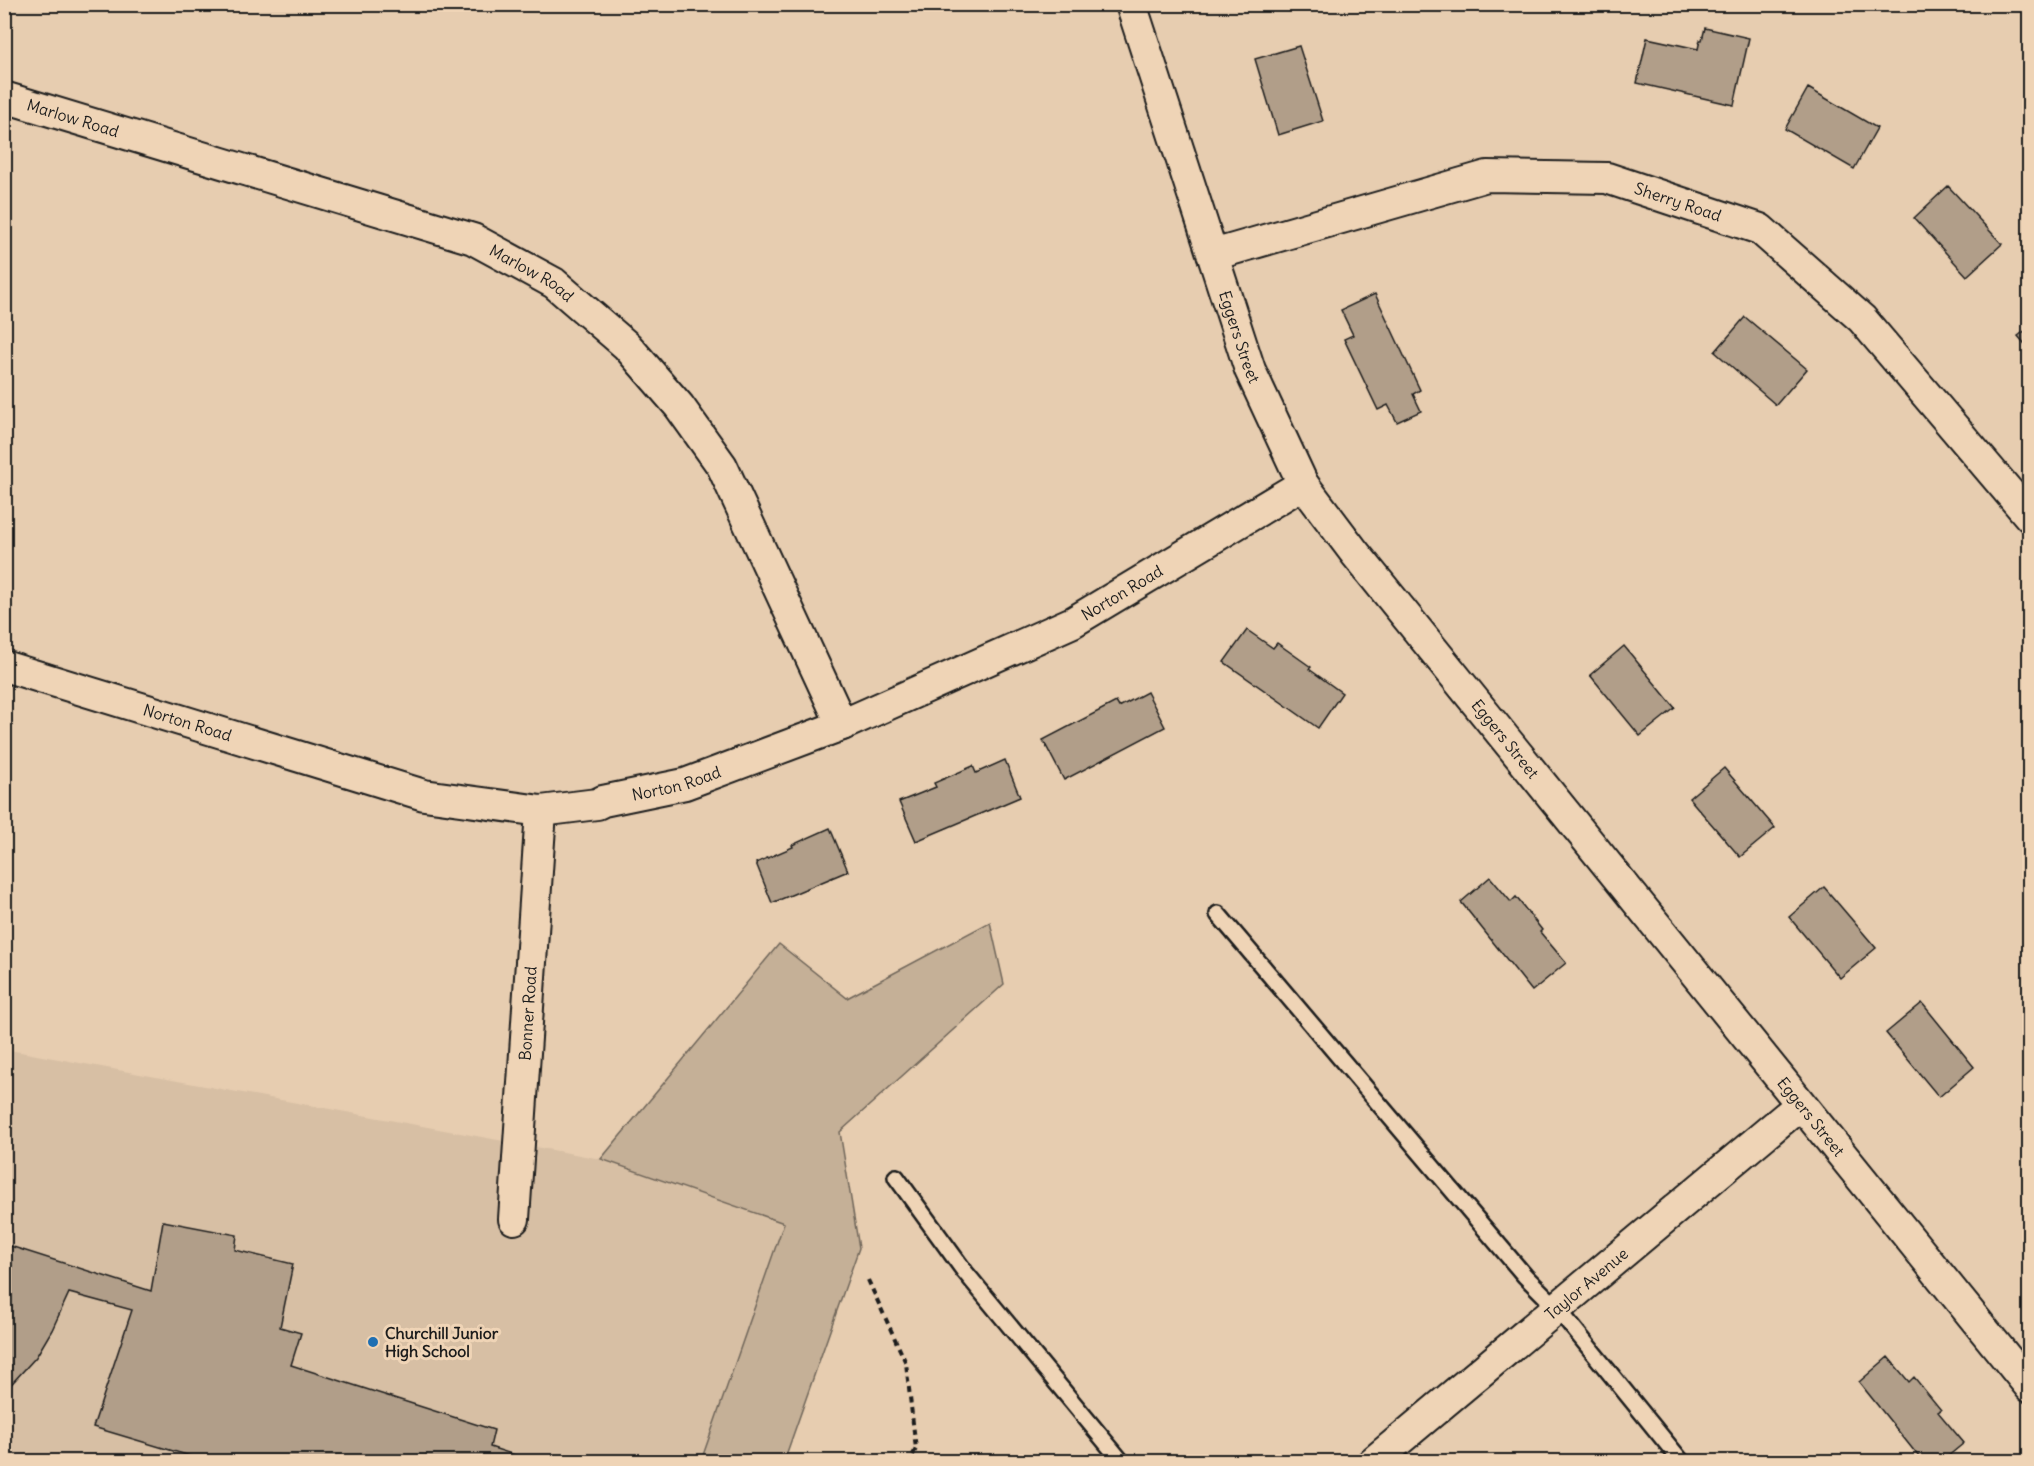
<svg xmlns="http://www.w3.org/2000/svg" width="2034" height="1466" viewBox="0 0 2034 1466" font-family="Delius,sans-serif">
	<style>
		.built { fill: #d7bfa4 }
		.green { fill: #c5b097; stroke: #70665a; stroke-width: 1.5 }
		.building { fill: #b19e89; stroke: #1c1c1c; stroke-width: 1.5 }
		.lines { fill: none; stroke-linecap: round; stroke-linejoin: round }
		.service-casing { stroke: #1c1c1c; stroke-width: 20 }
		.minor-casing { stroke: #1c1c1c; stroke-width: 34 }
		.path { stroke: #1c1c1c; stroke-width: 4; stroke-dasharray: 6 4.5; stroke-linecap: butt }
		.service { stroke: #efd4b6; stroke-width: 15 }
		.minor { stroke: #efd4b6; stroke-width: 30 }
		.poi-dot { fill: #1f6fb2; stroke: #efd4b6; stroke-width: 2 }
		.labels { text-anchor: middle; dominant-baseline: central; stroke-width: 6; stroke-linejoin: round; paint-order: stroke }
		.street-label { font-size: 16px; fill: #1c1c1c; stroke: #efd4b6 }
		.poi-label { font-size: 16px; font-weight: bold; fill: #1c1c1c; stroke: #efd4b6; text-anchor: start }
	</style>
	<rect width="100%" height="100%" fill="#e7cdb0"/>
	<filter id="ink" filterUnits="userSpaceOnUse"><feTurbulence type="fractalNoise" baseFrequency=".0167" numOctaves="2"/><feDisplacementMap in="SourceGraphic" scale="12" xChannelSelector="R" yChannelSelector="G"/><feConvolveMatrix kernelMatrix="1 2 1 2 8 2 1 2 1" color-interpolation-filters="sRGB"/></filter>
	<g filter="url(#ink)">
		<path class="built" d="M4,1049L601,1159L784,1223L701,1461H5Z"/>
		<path class="green" d="M990,922L1004,984L840,1132L859,1248L784,1461H701L784,1223L601,1159L779,944L847,998Z"/>
		<path class="building" d="M1705,28L1749,38L1734,105L1637,83L1647,38L1698,49L1700,40H1702Z
			M1299,46L1323,121L1278,135L1255,59Z
			M1808,88L1877,128L1854,169L1785,129Z
			M1948,186L2002,244L1967,276L1914,218Z
			M1375,294L1420,390L1413,394L1421,411L1397,422L1388,405L1378,410L1344,339L1353,335L1341,310Z
			M1745,317L1807,369L1776,405L1715,352Z
			M2030,327V350L2018,336Z
			M1247,630L1273,648L1277,643L1311,667L1309,669L1342,693L1318,728L1224,662Z
			M1624,646L1675,708L1640,736L1590,675Z
			M1147,692L1165,727L1064,780L1043,740L1116,702L1119,707Z
			M1005,760L1020,797L916,841L899,802L936,787L934,783L973,766L976,773Z
			M1724,768L1775,828L1740,857L1689,798Z
			M830,828L848,871L772,903L756,863L793,847L792,845Z
			M1490,877L1511,902L1516,897L1542,930L1540,932L1566,963L1532,991L1461,902Z
			M1824,887L1876,948L1840,978L1789,917Z
			M1922,1003L1974,1067L1939,1097L1886,1033Z
			M163,1221L237,1235L235,1250L293,1264L280,1327L301,1333L291,1365L494,1430L490,1447L536,1462H210L93,1427L132,1310L69,1293L52,1330L36,1357L4,1392V1244L151,1291Z
			M1888,1357L1909,1382L1914,1377L1941,1410L1938,1412L1964,1443L1941,1462H1923L1859,1382Z"/>
		<g class="lines">
			<g class="service-casing">
				<path id="service" d="M1218,914L1525,1276L1557,1308L1682,1462
					M896,1177L965,1272L1122,1462"/>
			</g>
			<g class="minor-casing">
				<g id="minor">
					<path id="s1" d="M1131,4L1250,370L1303,484L1355,553L2030,1387"/>
					<path id="s2" d="M4,97L473,239L554,283L627,346L679,406L722,466L842,725"/>
					<path id="s3" d="M1213,255L1487,176L1607,178L1760,229L1862,319L2030,517"/>
					<path id="s4" d="M4,666L424,795L541,811L597,804L603,801L685,784L842,725L1073,622L1303,484"/>
					<path id="s5" d="M514,1219L541,811"/>
					<path id="s6" d="M1373,1462L1800,1105"/>
				</g>
			</g>
			<path class="path" d="M868,1280L906,1363L916,1449L909,1462"/>
			<use href="#service" class="service"/>
			<use href="#minor" class="minor"/>
		</g>
	</g>
	<circle class="poi-dot" cx="373" cy="1342" r="6"/>
	<g class="labels">
		<g class="street-label">
			<text stroke="none"><textPath href="#s2" startOffset="72">Marlow Road</textPath></text>
			<text stroke="none"><textPath href="#s3" startOffset="480">Sherry Road</textPath></text>
			<text stroke="none"><textPath href="#s2" startOffset="558">Marlow Road</textPath></text>
			<text stroke="none"><textPath href="#s1" startOffset="350">Eggers Street</textPath></text>
			<text stroke="none"><textPath href="#s4" startOffset="1182">Norton Road</textPath></text>
			<text stroke="none"><textPath href="#s4" startOffset="192">Norton Road</textPath></text>
			<text stroke="none"><textPath href="#s1" startOffset="836">Eggers Street</textPath></text>
			<text stroke="none"><textPath href="#s4" startOffset="696">Norton Road</textPath></text>
			<text stroke="none"><textPath href="#s5" startOffset="206">Bonner Road</textPath></text>
			<text stroke="none"><textPath href="#s1" startOffset="1322">Eggers Street</textPath></text>
			<text stroke="none"><textPath href="#s6" startOffset="278">Taylor Avenue</textPath></text>
		</g>
		<g class="poi-label">
			<text x="385" y="1333">Churchill Junior<tspan x="385" dy="18">High School</tspan></text>
		</g>
	</g>
	<rect width="2034" height="1466" fill="none" stroke="#efd4b6" stroke-width="24"/>
	<rect x="12" y="12" width="2010" height="1442" fill="none" stroke="#1c1c1c" stroke-width="2" filter="url(#ink)"/>
</svg>
